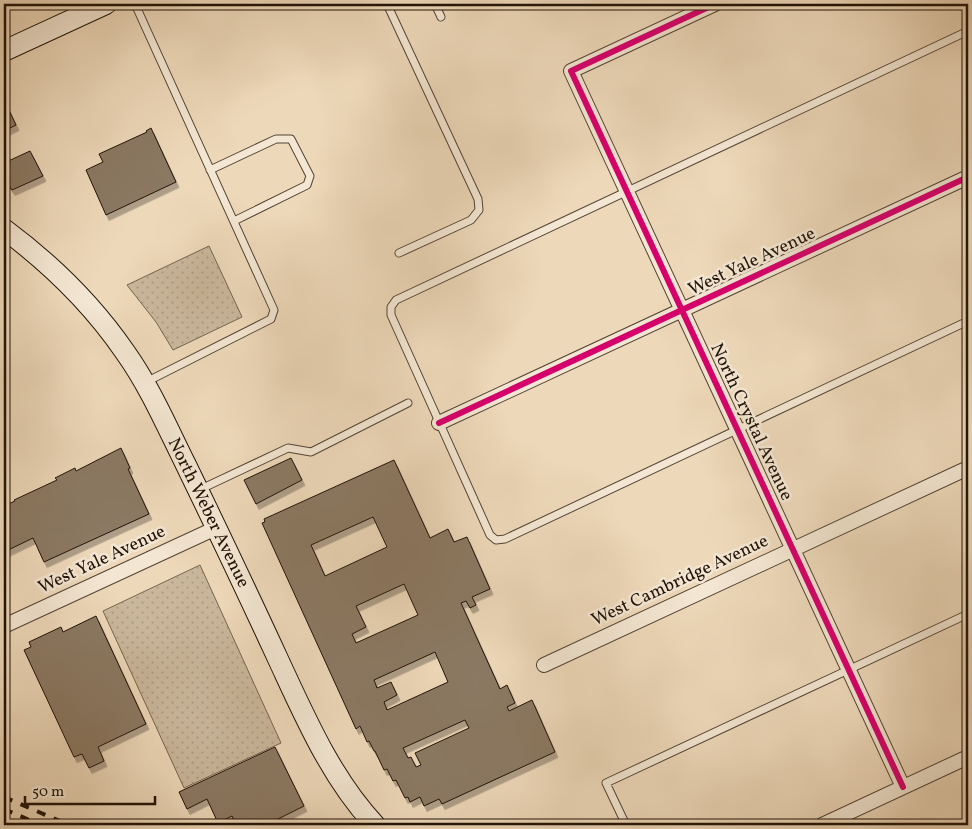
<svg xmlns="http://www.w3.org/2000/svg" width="972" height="829" viewBox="0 0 972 829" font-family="Vollkorn,serif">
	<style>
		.grass { fill: url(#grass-dots); stroke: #756551 }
		.building { fill: #8b7964; stroke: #201307; fill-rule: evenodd; filter: url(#shadow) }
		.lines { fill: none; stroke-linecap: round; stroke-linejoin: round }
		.lane-casing { stroke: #534434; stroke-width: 9 }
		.street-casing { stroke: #534434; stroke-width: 16 }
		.secondary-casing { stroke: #201307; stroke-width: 22 }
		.lane { stroke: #f3e6d2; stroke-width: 7 }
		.street { stroke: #f3e6d2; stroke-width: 14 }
		.secondary { stroke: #f3e6d2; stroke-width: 20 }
		.rail { stroke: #201307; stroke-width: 4; stroke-dasharray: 9 9; stroke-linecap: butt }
		.cycleway-casing { stroke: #f3e6d2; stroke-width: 9 }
		.cycleway { stroke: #d6006c; stroke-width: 6 }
		.labels { text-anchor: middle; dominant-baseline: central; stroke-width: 5; stroke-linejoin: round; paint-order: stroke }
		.street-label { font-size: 18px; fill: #201307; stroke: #f3e6d2 }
	</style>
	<defs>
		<pattern id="grass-dots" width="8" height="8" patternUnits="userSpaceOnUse" patternTransform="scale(1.25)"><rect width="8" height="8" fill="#cab79b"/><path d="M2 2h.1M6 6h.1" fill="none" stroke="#ad9c84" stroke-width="1.8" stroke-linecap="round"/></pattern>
		<filter id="shadow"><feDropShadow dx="3" dy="5.5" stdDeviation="0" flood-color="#0004"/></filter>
	</defs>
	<rect width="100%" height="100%" fill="#edd8b9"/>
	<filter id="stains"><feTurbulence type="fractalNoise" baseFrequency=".004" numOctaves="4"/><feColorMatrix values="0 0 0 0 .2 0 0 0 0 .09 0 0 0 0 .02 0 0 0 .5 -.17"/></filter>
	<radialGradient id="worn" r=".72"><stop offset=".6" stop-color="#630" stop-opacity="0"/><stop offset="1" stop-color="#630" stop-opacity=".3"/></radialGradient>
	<path class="grass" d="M209,246L242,317L173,350L156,322L127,285Z
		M200,565L281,743L184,788L103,611Z"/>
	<path class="building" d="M7,106L16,125L4,131V107Z
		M151,128L176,182L106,215L86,170L103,162L99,154L147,132L146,131Z
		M30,151L43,176L12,190L7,183L5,184L4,181V163Z
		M121,448L130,468L128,469L149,514L44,562L33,538L4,552V506L15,501L14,500L57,480L55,478L75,468L76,471Z
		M291,458L302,480L256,504L244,480Z
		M394,460L430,538L448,529L454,542L467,537L490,589L472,597L476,605L470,608L466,601L461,603L500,689L507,685L515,703L507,707L509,711L532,700L555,752L442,804L439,799L424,806L420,797L410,802L408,797L405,798L396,780L393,781L387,769L384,770L375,751H374L369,741L367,742L360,726L356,729L262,523L265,522L264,519ZM373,517L387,547L325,576L311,545ZM404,584L418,615L356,643L352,634L366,627L356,606ZM435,652L448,682L387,710L384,702L397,695L391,682L377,688L374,680ZM465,720L469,728L415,753L421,765L416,767L411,757L408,758L403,748Z
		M96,616L146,724L98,747L104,761L89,768L82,754L74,757L24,650L31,647L29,642L61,627L63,632Z
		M275,747L304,806L274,821L276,825H236L232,816L218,823L207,799L187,809L179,792Z"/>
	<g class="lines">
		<g class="lane-casing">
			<path id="lane" d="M135,4L274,310L271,319L146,382
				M387,4L478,199L479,210L471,220L399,253
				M435,4L441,17
				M968,31L396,300L391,307V315L490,535L496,540L505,539L968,321
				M210,170L276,139H291L310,176L307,185L234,221
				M201,489L288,448L311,452L408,403
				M626,825L606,783L968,614"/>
		</g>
		<g class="street-casing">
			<path id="street" d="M715,4L571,71L903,787
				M439,423L968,177
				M4,626L216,528
				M544,665L968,468
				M822,825L968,757"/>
		</g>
		<g class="secondary-casing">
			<path id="secondary" d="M4,51L106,4
				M4,229C51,264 92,304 125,352C150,387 167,427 186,465C217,529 248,594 278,659C305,717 331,778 375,825"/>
		</g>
		<use href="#lane" class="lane"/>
		<use href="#street" class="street"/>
		<use href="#secondary" class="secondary"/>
		<path class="rail" d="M4,797L69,825
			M4,809L41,825"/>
		<g class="cycleway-casing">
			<path id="cycleway" d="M715,4L571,71L903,787
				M439,423L968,177"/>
		</g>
		<use href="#cycleway" class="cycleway"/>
	</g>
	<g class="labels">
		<g class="street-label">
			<text transform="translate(752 262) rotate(-25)">West Yale Avenue</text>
			<text transform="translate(751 422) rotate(65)">North Crystal Avenue</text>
			<text transform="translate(208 513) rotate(64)">North Weber Avenue</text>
			<text transform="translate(102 560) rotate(-25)">West Yale Avenue</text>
			<text transform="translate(680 581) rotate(-25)">West Cambridge Avenue</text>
		</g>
	</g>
	<rect width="972" height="829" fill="none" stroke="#edd8b9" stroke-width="20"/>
	<rect x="5" y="5" width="962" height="819" fill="none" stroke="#201307" stroke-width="2.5"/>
	<rect x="10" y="10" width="952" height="809" fill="none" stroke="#201307"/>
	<path d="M25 796v8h130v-8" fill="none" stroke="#201307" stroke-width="2.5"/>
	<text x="32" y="796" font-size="15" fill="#201307" stroke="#f3e6d2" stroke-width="4" paint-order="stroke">50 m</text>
	<rect width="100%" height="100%" filter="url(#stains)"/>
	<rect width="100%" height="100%" fill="url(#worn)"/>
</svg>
